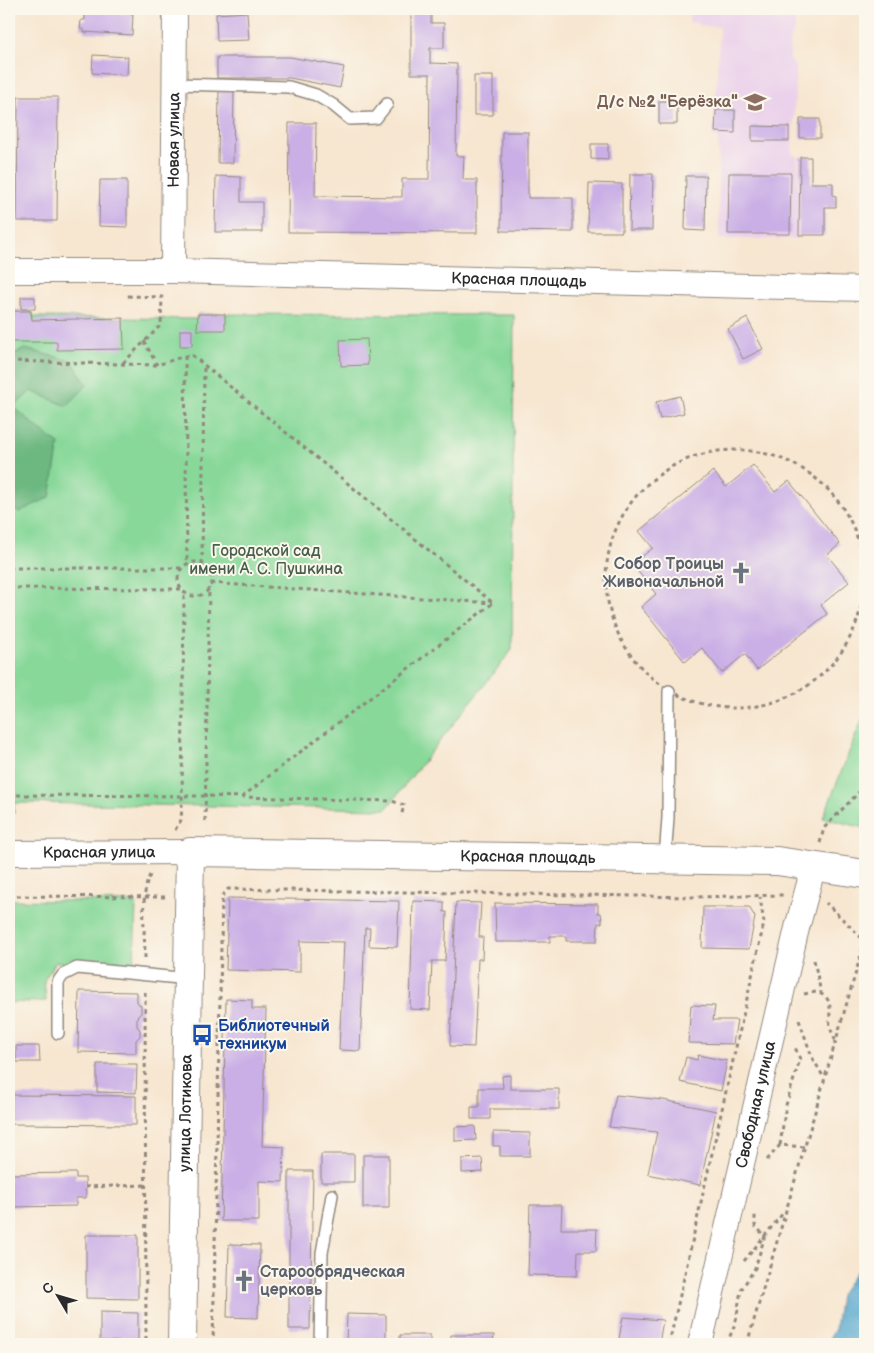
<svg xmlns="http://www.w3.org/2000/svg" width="874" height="1353" viewBox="0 0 874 1353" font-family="'Balsamiq Sans',sans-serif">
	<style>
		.built { fill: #ebd1eb }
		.green { fill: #87d899; stroke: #598262 }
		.forest { fill: #6db881; stroke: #4c7256 }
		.water { fill: #50a4cc; stroke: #3e687c }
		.building { fill: #caafe6 }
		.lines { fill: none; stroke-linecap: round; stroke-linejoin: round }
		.service-casing { stroke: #91887e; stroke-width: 14 }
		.minor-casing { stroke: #91887e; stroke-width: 26 }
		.secondary-casing { stroke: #91887e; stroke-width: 30 }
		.path { stroke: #91887e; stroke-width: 3; stroke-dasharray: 4 4; stroke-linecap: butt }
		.service { stroke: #fff; stroke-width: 11 }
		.minor { stroke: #fff; stroke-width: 24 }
		.secondary { stroke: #fff; stroke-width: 28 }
		.labels { text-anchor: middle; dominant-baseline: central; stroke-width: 4; stroke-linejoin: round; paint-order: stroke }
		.education-label { font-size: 16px; font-weight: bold; fill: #785e54; stroke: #fbf7ec; text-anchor: end }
		.street-label { font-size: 16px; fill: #2b2b2b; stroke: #fbf7ec }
		.park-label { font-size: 16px; fill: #475f4c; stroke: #fbf7ec }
		.worship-label { font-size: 16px; font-weight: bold; fill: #5b616d; stroke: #fbf7ec; text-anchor: end }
		.transit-label { font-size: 16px; font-weight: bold; fill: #164399; stroke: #fbf7ec; text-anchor: start }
	</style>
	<rect width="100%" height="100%" fill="#fbf7ec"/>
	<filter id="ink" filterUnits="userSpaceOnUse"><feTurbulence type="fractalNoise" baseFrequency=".02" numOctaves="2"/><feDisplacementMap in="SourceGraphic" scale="10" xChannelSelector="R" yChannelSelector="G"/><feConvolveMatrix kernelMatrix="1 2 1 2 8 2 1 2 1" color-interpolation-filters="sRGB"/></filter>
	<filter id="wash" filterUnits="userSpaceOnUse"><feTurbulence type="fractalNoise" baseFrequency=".0096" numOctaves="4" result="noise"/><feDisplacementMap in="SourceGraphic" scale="20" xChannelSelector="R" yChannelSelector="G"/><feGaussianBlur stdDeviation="1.12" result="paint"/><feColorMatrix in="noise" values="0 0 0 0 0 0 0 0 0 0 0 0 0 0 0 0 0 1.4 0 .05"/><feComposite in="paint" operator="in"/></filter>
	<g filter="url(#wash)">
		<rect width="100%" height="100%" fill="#f7e6d0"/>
		<path class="built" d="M690,9H795V28L789,43L790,60L796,67L792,155L797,156L798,171V239H719L718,138L713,137L720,27L698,26L699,23L689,22Z"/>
		<path class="green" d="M9,311H31L34,317L196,319L198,314L514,315L512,650L386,809L29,803H14V813H9Z
			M865,712V828L823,818Z
			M9,900L136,902L134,965L56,962L44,980L46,1001L9,1003Z"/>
		<path class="forest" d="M25,349L72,361L87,385L67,406L31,391L14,407L40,430L59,444L50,497L19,512L9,508V356Z"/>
		<path class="water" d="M865,1258V1344H826L835,1329L840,1295Z"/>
		<g id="blocks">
			<path class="building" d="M411,9H431V23H444V48H430V63L457,64L456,156H464L463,180H477V233L288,232L289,123H316L315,196L402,197V179H429L430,74H411Z
				M85,11L133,14L132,35L84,32V29H80L81,20H85Z
				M247,12L249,40L217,41L216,14Z
				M93,55L128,57L127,75L92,73Z
				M217,57H290L344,67L340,88L290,78H217Z
				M474,76H493V115H474Z
				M219,91H234L233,163H218Z
				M18,97H58L57,221H17Z
				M659,101H677V124H659Z
				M716,110H735V133L715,132Z
				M800,119H820V138H800Z
				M752,126L789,127V141H752Z
				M502,132H528V198H573V232L501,231Z
				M591,144H608V160L591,159Z
				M800,157H811V183H833V195L836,196V207H825V235H799Z
				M729,173H791L790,234H728Z
				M630,174H653L652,230H629Z
				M216,176L241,177V202H262V232H215Z
				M686,176H706L705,231L685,230Z
				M100,180H127V227L99,226Z
				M589,183L622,184V232H588Z
				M21,297H35V309H21Z
				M9,311H31L32,320L123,318L124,349L57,350V342H9Z
				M198,314H225V330H197Z
				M747,318L763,349L743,359L728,329Z
				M180,330H192V346H180Z
				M367,339L368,365L341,366L340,340Z
				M680,396L684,413L660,419L656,402Z
				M753,465L775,492L789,481L840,544L827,555L849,582L821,605L827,614L757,670L745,654L722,673L702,648L685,662L641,607L656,594L632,564L653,548L639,531L713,471L726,487Z
				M228,898L399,901L397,947L369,946L370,928H365L360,1051L339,1050L344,942L300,941V972L226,970Z
				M413,901L444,902V912H447L445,961H432L430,1010L410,1009Z
				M456,902L481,903L479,937H483L482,959H478L474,1047L450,1046Z
				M495,903L598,904V913H601L602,920V923H598L597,941H566V936H550V942H496Z
				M703,907H749L755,917L749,949L702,948Z
				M79,991L137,992V1002L141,1006V1013L137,1017V1026L140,1030V1036L136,1040V1053L78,1052Z
				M226,999L252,1000V1009H266L262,1146L284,1147L283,1182L259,1181V1221H221Z
				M691,1005L715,1006L713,1020H737L733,1044L688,1043Z
				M16,1046H39L40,1062H16Z
				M698,1055L727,1061L721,1091L680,1082L686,1057L697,1060Z
				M97,1064H137L136,1093L97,1092Z
				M510,1075V1089H559V1109H490V1119H471V1107H479V1088H503L502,1076Z
				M9,1095L136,1096V1125L9,1124Z
				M616,1095L663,1100L716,1111L700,1185L648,1174L657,1132L609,1127Z
				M475,1126L476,1140L455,1141V1127Z
				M493,1132L530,1133V1156H500V1146H493Z
				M321,1154H354V1182H321Z
				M363,1155H389V1208H363Z
				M482,1158L483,1172L462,1173V1159Z
				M289,1171H313L310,1329H289Z
				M76,1173V1178H85L86,1198H76V1206L9,1207V1174Z
				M530,1205H562L561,1229H597L596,1251H578L577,1276L528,1275Z
				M86,1235H138V1299L86,1298Z
				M229,1244L260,1245L258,1318L227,1317Z
				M100,1312L138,1313V1342L100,1341Z
				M347,1314L386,1315V1344H346Z
				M623,1317L663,1320L659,1344H618Z
				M400,1335H430V1344H400Z
				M451,1335H494L493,1344H451Z"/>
		</g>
	</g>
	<g filter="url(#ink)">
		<use href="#blocks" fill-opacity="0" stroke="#91887e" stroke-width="1"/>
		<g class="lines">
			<g class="service-casing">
				<path id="service" d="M175,84L289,87L316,95L333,105L350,119L376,118L387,104
					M665,859L668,818L669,691
					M58,1033V982L63,975L77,968L189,979
					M320,1344L322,1253L332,1195"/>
			</g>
			<g class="minor-casing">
				<g id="minor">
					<path id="s1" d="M9,271H173L865,289"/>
					<path id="s2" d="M173,271L175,9"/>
					<path id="s3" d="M9,853L190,852"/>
					<path id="s4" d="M700,1344L797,928L814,865"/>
				</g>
			</g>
			<g class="secondary-casing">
				<g id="secondary">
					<path id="s5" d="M182,1344L190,852L777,861L865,874"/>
				</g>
			</g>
			<path class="path" d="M144,341L157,365
				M185,356L187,564
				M9,361L157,365L185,356H193L493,603
				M123,363L161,325L162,297L127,296
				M606 579a129 129 0 1 1 258 0a129 129 0 1 1-258 0Z
				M178 579a17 17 0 1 1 34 0a17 17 0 1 1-34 0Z
				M202,564L204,365
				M9,568H182
				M211,583L492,603
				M9,588L181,589
				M9,795L205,796L392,801L404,805L401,817
				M242,797L493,603
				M205,821L209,588
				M175,830L181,820L182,806L184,592
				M820,843L824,828L865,786
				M9,896L166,897
				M145,958C145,935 140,894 150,875
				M814,960L821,993
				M145,992L146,1344
				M804,994L816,992C836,998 828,1011 830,1026C831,1031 834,1037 836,1042
				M799,1020L812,1057L824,1078
				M780,1145L786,1105L800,1059L794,1045
				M767,1160L780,1145L805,1147
				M85,1187L146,1185
				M744,1261L784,1212
				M213,1344L222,896L228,889L695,897L783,895
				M392,1344L393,1336
				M669,1344L764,923L760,897
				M727,1344L736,1321L741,1290L755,1268L765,1236L755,1226V1214
				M747,1344L865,941L826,903"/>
			<use href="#service" class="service"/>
			<use href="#minor" class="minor"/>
			<use href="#secondary" class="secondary"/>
		</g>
	</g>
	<defs>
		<g id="school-bare" transform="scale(1.725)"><path d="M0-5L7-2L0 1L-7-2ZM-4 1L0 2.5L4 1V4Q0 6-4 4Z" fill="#8d6e63" stroke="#fbf7ec" stroke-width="2.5" paint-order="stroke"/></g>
		<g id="church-bare" transform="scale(1.725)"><path d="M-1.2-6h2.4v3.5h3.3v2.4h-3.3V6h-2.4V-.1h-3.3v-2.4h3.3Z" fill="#6b7280" stroke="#fbf7ec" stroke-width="2.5" paint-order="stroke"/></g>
		<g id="bus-bare" transform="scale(1.725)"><path d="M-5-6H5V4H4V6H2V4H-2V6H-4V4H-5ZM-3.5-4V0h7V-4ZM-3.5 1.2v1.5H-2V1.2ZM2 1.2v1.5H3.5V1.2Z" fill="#1a4fb4" stroke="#fbf7ec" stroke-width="2.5" paint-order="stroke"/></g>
	</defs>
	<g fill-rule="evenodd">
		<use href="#school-bare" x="755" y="102"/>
		<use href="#church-bare" x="741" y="573"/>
		<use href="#bus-bare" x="202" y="1035"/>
		<use href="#church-bare" x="244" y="1281"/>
	</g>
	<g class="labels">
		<g class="education-label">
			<text x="738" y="102">Д/с №2 "Берёзка"</text>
		</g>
		<g class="street-label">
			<text stroke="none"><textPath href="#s2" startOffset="131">Новая улица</textPath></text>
			<text stroke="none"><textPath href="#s1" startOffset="510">Красная площадь</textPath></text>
			<text stroke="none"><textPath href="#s3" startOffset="90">Красная улица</textPath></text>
			<text stroke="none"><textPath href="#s5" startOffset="830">Красная площадь</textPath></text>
			<text stroke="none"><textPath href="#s4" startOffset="246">Свободная улица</textPath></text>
			<text stroke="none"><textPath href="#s5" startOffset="231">улица Лотикова</textPath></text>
		</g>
		<g class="park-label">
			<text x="266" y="551">Городской сад<tspan x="266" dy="18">имени А. С. Пушкина</tspan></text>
		</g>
		<g class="worship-label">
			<text x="724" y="564">Собор Троицы<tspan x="724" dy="18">Живоначальной</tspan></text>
			<text x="260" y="1272" text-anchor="start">Старообрядческая<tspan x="260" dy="18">церковь</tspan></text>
		</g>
		<g class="transit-label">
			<text x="218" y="1026">Библиотечный<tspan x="218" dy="18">техникум</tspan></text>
		</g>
	</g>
	<rect width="874" height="1353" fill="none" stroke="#fbf7ec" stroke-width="30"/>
	<g transform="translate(58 1296) rotate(308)" stroke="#fbf7ec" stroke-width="4" paint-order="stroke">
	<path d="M0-4L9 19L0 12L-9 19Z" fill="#2b2b2b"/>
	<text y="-8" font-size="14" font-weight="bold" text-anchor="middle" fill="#2b2b2b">С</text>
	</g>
</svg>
